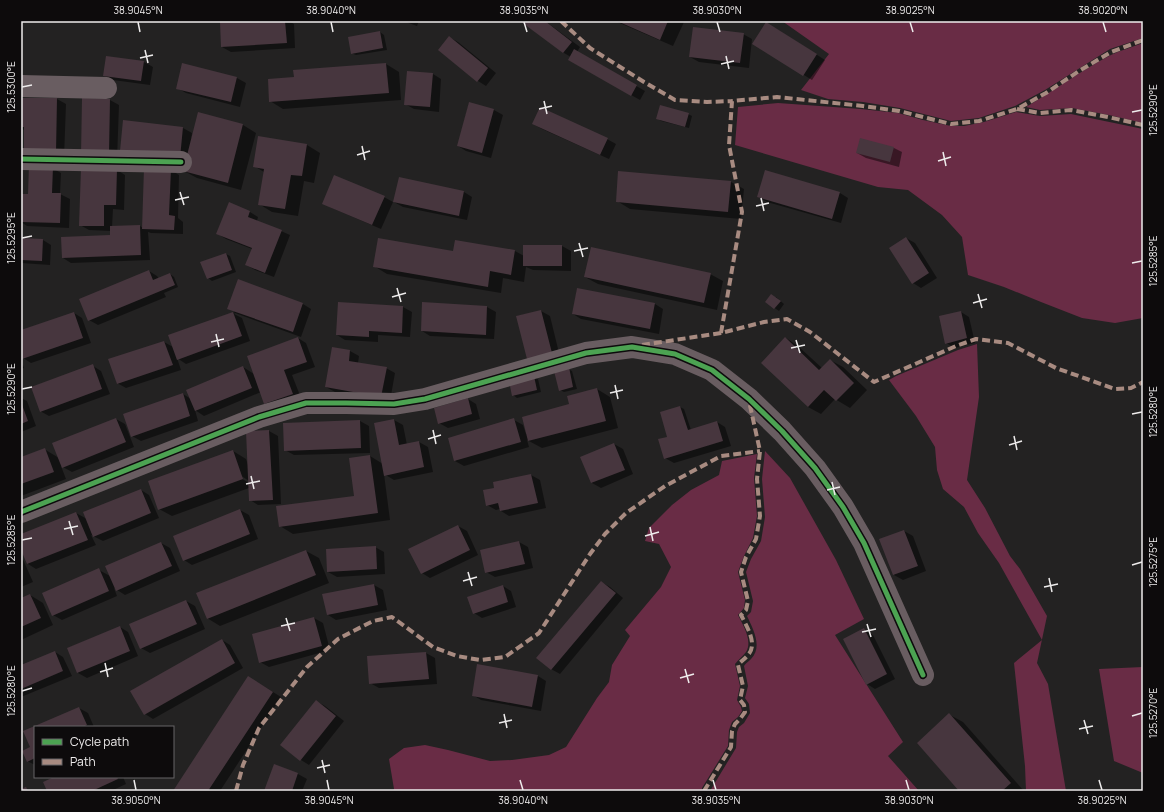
<svg xmlns="http://www.w3.org/2000/svg" width="1164" height="812" viewBox="0 0 1164 812" font-family="Manrope,sans-serif">
	<style>
		.green { fill: #692c45 }
		.shadow { fill: #0007; fill-rule: evenodd }
		.building { fill: #47363e }
		.lines { fill: none; stroke-linecap: round; stroke-linejoin: round }
		.minor { stroke: #695d61; stroke-width: 22 }
		.quiet { stroke: #a88b81; stroke-width: 4; stroke-dasharray: 8 4; stroke-linecap: butt }
		.cycleway-casing { stroke: #0d0b0c; stroke-width: 8 }
		.cycleway { stroke: #4ca352; stroke-width: 5 }
		.ticks { fill: none; stroke: #eeecec; stroke-width: 1.5 }
		.neatline { fill: none; stroke: #eeecec; stroke-width: 1.5 }
		.ticks-label { font-size: 10px; text-anchor: middle; fill: #eeecec }
	</style>
	<rect width="100%" height="100%" fill="#232222"/>
	<path class="green" d="M782,21H1143V38L1110,49L1045,90L1015,106L979,118L951,121L900,108L863,102L828,99L801,90L829,54Z
		M1143,43V123L1109,115L1072,108L1040,110L1026,107C1055,90 1082,70 1111,55C1121,50 1133,47 1143,43Z
		M778,103L861,109L898,113L923,120L951,126H964L984,122L1016,112L1040,116L1071,114L1143,129V318L1115,323L1082,318L1041,302L1004,287L968,275L962,237L942,215L908,190L878,187L735,145L738,107Z
		M977,344L979,397L967,480L985,508L1010,556L1020,569L1047,616L1037,663L1048,684L1066,791H1026L1025,766L1014,663L1042,640L999,563L978,533L964,507L943,489L937,470L935,447L916,416L889,380L896,376L958,350Z
		M765,451L790,478L836,560L864,619L835,635L903,742L888,756L919,791H710L736,748L737,732L739,727L744,723L750,713L749,704L745,698L748,686L744,666C746,663 748,662 751,659C763,647 753,629 747,616L751,612L753,601L746,572L751,559L761,541L765,517L762,479Z
		M757,454L754,478L757,516L753,538L744,556L738,572L745,600L744,608L738,615C743,625 753,641 746,652C743,656 738,660 735,664L740,686L737,700L741,707L742,711L738,717L732,722L729,730L728,746L702,788V791H393L394,789L389,759L404,748L425,745L448,750L490,761L512,760L549,755L566,747L597,698L609,682L612,665L630,636L625,630L661,587L671,567L659,544L645,541L649,528L672,505L691,490L719,475L722,461Z
		M1143,667V773L1114,761L1099,669Z"/>
	<path class="shadow" d="M247,21H289L294,24L295,48L231,52L222,47Z
		M403,21H419L417,26Z
		M521,21H545L580,47L577,52L645,91L640,100L569,60L571,57L564,53Z
		M615,21H682L684,22L673,46Z
		M775,28L825,60L812,80L754,44Z
		M380,32L384,35L387,50L356,55L351,53Z
		M743,34L752,39L749,68L699,62L690,57Z
		M449,37L458,42L496,73L486,86L478,81Z
		M107,57L144,62L153,67L150,85L113,80L104,75Z
		M183,64L237,78L246,83L240,107L186,93L177,88Z
		M386,64L399,72L401,100L283,109L270,101L295,78L294,71Z
		M433,74L441,79L439,112L414,109L405,104Z
		M21,99H57L66,104L64,158L21,128Z
		M83,99L110,100L119,105L117,160L91,159Z
		M469,103L494,110L503,115L491,158L466,151L458,146Z
		M199,114L243,125L256,133L241,190L197,178L184,171L124,121L183,128L192,133L191,140Z
		M688,114L692,116L689,128L661,121L657,118Z
		M533,124L607,139L616,144L609,159L542,129Z
		M861,139L894,148L902,152L899,167L866,158L857,153Z
		M307,145L320,153L314,183L304,181L298,216L272,212L259,204L264,172L254,166Z
		M52,168L61,173L60,194L70,199L69,228L27,226L21,222V195H29Z
		M117,170L125,175L124,210L113,209L112,227L140,226L143,228L171,170L179,175L178,218L183,222V234L151,233L148,232L150,260L71,263L63,258L111,236V231L89,230L80,225Z
		M766,171L840,193L848,198L841,223L767,202L759,197Z
		M619,172L731,182L744,189L741,219L630,209L617,201Z
		M464,192L472,197L467,220L403,207L394,202Z
		M384,197L393,202L381,229L332,208L324,203Z
		M229,204L250,212L258,217L257,221L281,231L290,235L274,277L255,270L246,265L252,249L226,239L218,234Z
		M906,238L915,243L937,278L921,288L913,283Z
		M21,239L43,240L51,245L50,265L21,263Z
		M456,241L515,251L524,256V246H562L571,251V271L533,270L526,267L524,282L503,278L501,293L387,274L374,266L454,252Z
		M226,254L230,256L236,272L212,281L208,278Z
		M149,271L157,276L159,279L170,274L174,277L178,287L164,293L166,297L98,325L89,320Z
		M710,274L723,281L717,310L598,284L585,277Z
		M577,289L655,304L663,309L659,334L581,319L573,314Z
		M776,297L784,304L779,311L766,302Z
		M339,303L403,307L412,312L410,337L378,335V342L345,340L337,335Z
		M303,304L311,309L301,337L235,313L234,314L242,318L250,341L186,364L177,358L181,370L126,388L117,383L110,360L164,342L173,347L169,336L235,312L228,308Z
		M487,307L496,312L494,339L430,336L422,331Z
		M541,311L550,316L560,357L536,363L517,316Z
		M961,312L969,317L975,343L955,348L946,343Z
		M74,313L82,318L91,343L31,363L23,358L21,353V331Z
		M298,338L306,343L315,367L292,375L301,398L274,408L265,403L261,392L204,416L195,410L198,421L141,441L132,436L183,394L191,399L243,367L254,374Z
		M786,338L798,346L822,368L830,360L843,367L867,390L850,408L835,399L821,414L808,407Z
		M333,348L350,351L359,356L358,363L386,368L395,373L390,401L335,392L326,387Z
		M21,359L24,368L21,369Z
		M93,366L101,371L110,394L49,416L40,411Z
		M568,369L572,371L577,389L564,392L560,390Z
		M534,377L538,379L541,392L517,398L513,395Z
		M597,389L610,397L618,428L542,448L527,440L529,447L464,466L455,461L514,420L523,425L526,434H527L571,404Z
		M21,398L27,401L36,426L21,432Z
		M468,399L476,404L480,419L448,428L439,423Z
		M680,407L684,409L691,430L717,422L725,427L731,446L674,463L665,458L668,437Z
		M116,419L125,424L134,447L72,472L61,466L66,479L21,496V458L44,449L59,458Z
		M394,420L403,425L407,445L419,442L428,447L433,472L394,480L384,474L390,520L293,534L280,526L355,497L370,456L383,464L375,424Z
		M360,421L369,426L370,453L294,455L285,450L284,424Z
		M269,431L278,436L281,504L258,505L250,500L249,488L172,516L159,509L233,451L246,459L248,465ZM240,475L249,481V483L239,477Z
		M614,444L623,449L633,474L601,488L592,483L582,458Z
		M531,475L540,480L546,508L509,516L501,511L500,509L496,510L487,505L495,488Z
		M141,490L149,495L159,518L103,541L91,535L96,545L36,569L28,564L21,547V535L76,513L87,519Z
		M240,510L249,515L258,539L192,565L184,560Z
		M458,526L467,531L478,555L430,578L422,573Z
		M904,531L913,536L926,571L903,580L894,575Z
		M519,542L528,547L533,568L495,577L486,572L481,551Z
		M161,543L170,548L180,571L125,595L114,588L117,596L62,620L53,615L99,570L110,576Z
		M375,547L384,552L385,574L337,577L328,572Z
		M306,551L319,558L329,583L220,626L207,618Z
		M21,555L33,582L21,587Z
		M601,582L610,587L623,598L560,674L551,669Z
		M374,585L383,590L387,610L336,620L328,615Z
		M503,586L511,591L516,607L482,618L474,613Z
		M30,595L43,603L53,625L21,640V600Z
		M186,601L195,606L205,629L150,653L141,648Z
		M314,618L323,623L330,650L269,667L260,662L253,635Z
		M120,627L128,632L138,656L87,678L78,673L68,648Z
		M864,630L873,635L895,679L875,689L867,684Z
		M222,640L230,645L243,668L153,719L145,714Z
		M55,652L63,657L72,676L21,697V666Z
		M426,653L435,658L437,684L379,688L370,683L368,657Z
		M538,676L546,681L541,711L481,700L473,695Z
		M257,682L281,697L220,791H175Z
		M316,701L325,706L344,721L309,765L301,760L282,745Z
		M79,708L88,713L94,727H35V765L27,761L31,748L24,732Z
		M950,715L963,722L1023,790L961,791Z
		M274,765L298,774L307,779L302,791H265Z
		M56,777H123L126,784L111,791H48Z"/>
	<path class="building" d="M231,21H285L287,43L221,47L220,22Z
		M520,21H545L572,42L563,53Z
		M617,21H668L660,40Z
		M766,22L817,54L803,76L752,44Z
		M693,27L744,33L740,63L689,57Z
		M380,31L383,48L351,54L348,37Z
		M449,36L488,68L477,82L438,50Z
		M574,49L637,85L631,96L568,60Z
		M106,56L144,61L141,81L103,76Z
		M182,63L237,77L231,102L176,89Z
		M386,63L389,93L269,102L268,79L294,77L293,70Z
		M407,71L433,73L430,107L404,105Z
		M21,98H57L56,153H24V127H21Z
		M82,98L110,99L109,155H81Z
		M469,102L494,109L482,153L457,146Z
		M660,105L689,113L685,127L656,119Z
		M540,107L608,138L600,155L532,124Z
		M198,112L243,124L228,183L183,171Z
		M123,120L183,127L180,158L120,151Z
		M258,136L307,144L302,176L291,175L285,209L258,205L264,169L253,167Z
		M860,138L894,147L890,162L856,153Z
		M29,165L53,167L52,193H61L60,223L21,222V194H28Z
		M81,168L117,169L116,205H104V226H79Z
		M144,168L171,169L169,215L175,216L174,230L142,229Z
		M765,170L840,192L832,219L757,197Z
		M618,171L731,181L728,212L616,202Z
		M334,175L385,196L372,225L322,204Z
		M399,177L464,191L459,216L393,202Z
		M229,202L250,211L248,217L282,230L265,273L245,265L252,248L216,234Z
		M140,225L141,255L62,258L61,237L110,235V226Z
		M906,237L929,273L912,284L889,248Z
		M21,238L43,239L42,261L21,260Z
		M378,238L453,251L455,240L515,250L511,275L490,271L488,287L373,267Z
		M523,245H562V266H523Z
		M591,247L711,273L704,303L584,277Z
		M226,253L232,270L207,279L200,262Z
		M149,270L153,280L170,273L175,285L88,321L79,299Z
		M238,279L303,303L293,332L227,309Z
		M577,288L655,303L650,329L572,314Z
		M771,294L781,301L774,309L765,302Z
		M338,302L403,306L402,333L369,331V337L336,335Z
		M422,302L487,306L486,335L421,331Z
		M541,310L552,353L527,359L516,316Z
		M961,311L967,338L945,344L939,316Z
		M74,312L83,338L22,359L21,330Z
		M233,312L242,336L177,360L168,335Z
		M298,337L307,362L284,370L293,394L264,404L247,356Z
		M785,337L819,370L830,359L854,383L836,401L824,390L808,407L761,363Z
		M164,341L173,365L117,384L108,359Z
		M332,347L350,350L349,361L387,367L381,397L325,387Z
		M93,364L102,389L40,412L31,387Z
		M243,366L252,388L195,411L186,390Z
		M569,367L573,387L559,391L554,371Z
		M534,376L537,390L512,396L509,381Z
		M597,388L606,421L528,441L522,417L569,404L567,396Z
		M183,393L190,416L131,437L123,414Z
		M468,398L472,414L438,424L434,408Z
		M21,402L28,421L21,424Z
		M680,406L688,430L717,421L723,441L664,459L658,439L667,437L660,412Z
		M116,418L126,442L62,468L52,443Z
		M514,418L521,442L454,461L448,438Z
		M394,419L399,445L419,441L424,467L384,476L374,423Z
		M360,420L361,448L284,451L283,423Z
		M269,430L273,500L249,501L246,431Z
		M614,443L625,470L591,483L580,457Z
		M45,448L54,472L21,484V457Z
		M233,450L243,479L158,510L148,481Z
		M370,455L378,513L279,527L276,506L354,496L349,458Z
		M531,474L538,503L500,511L498,503L486,506L483,490L494,488L493,482Z
		M141,489L151,513L93,537L83,512Z
		M240,509L250,534L183,561L173,536Z
		M76,512L88,540L27,564L21,550V534Z
		M458,525L470,550L421,574L408,549Z
		M904,530L918,566L893,575L879,539Z
		M519,541L525,564L485,573L480,550Z
		M161,542L172,566L116,591L105,566Z
		M376,546L377,569L327,572L326,549Z
		M306,550L316,575L207,619L196,593Z
		M99,568L109,591L52,616L42,593Z
		M601,581L616,593L551,670L536,658Z
		M374,584L378,605L327,615L322,594Z
		M503,585L508,602L473,614L467,597Z
		M30,594L41,618L21,627V598Z
		M186,600L197,624L140,649L129,624Z
		M314,617L322,646L259,663L252,634Z
		M120,626L130,651L77,673L67,648Z
		M864,628L887,674L866,685L843,639Z
		M222,639L235,663L144,715L130,691Z
		M55,651L63,671L21,689V665Z
		M426,652L429,679L369,684L367,656Z
		M477,664L538,675L532,707L472,696Z
		M248,676L273,692L208,791H173Z
		M316,700L336,716L300,761L280,745Z
		M79,707L87,725L83,727H35V758L27,762L22,751L30,747L23,731Z
		M949,713L1011,783L1002,791H959L917,743Z
		M274,764L298,773L292,791H264Z
		M54,777H117L118,779L92,791H47L43,782Z
		M26,787L28,791H21V789Z"/>
	<g class="lines">
		<path class="minor" d="M21,86L106,88
			M21,159L181,162
			M21,512L259,417L306,403H346L394,404L425,399L586,353L632,347L675,354L712,370L749,399L782,431L815,468L843,507L864,543L923,675"/>
		<path class="quiet" d="M561,21L590,48L644,82L675,100L707,102L732,101
			M1017,109L1040,113L1071,110L1108,117L1143,125
			M721,333L742,212L729,145L732,101L777,97L863,106L899,111L951,124L979,121L1017,109L1046,93L1079,71L1111,52L1143,40
			M642,345L721,333L764,322L787,319L810,332L874,382L956,346L976,339L1008,343L1056,368L1115,389L1131,388L1143,382
			M236,791L243,765L259,728L307,667L338,639L373,621L392,617L433,647L457,656L480,660L505,657L539,633L590,554L605,534L626,513L665,486L721,456L760,451
			M704,791L731,747L732,731L735,724L740,719L745,712L744,705L740,700L743,686L738,665C741,661 745,659 748,655C758,644 747,627 741,615L746,610L748,601L741,572L746,557L756,539L760,516L757,479L760,451L749,401"/>
		<g class="cycleway-casing">
			<path id="cycleway" d="M21,159L181,162
				M21,512L259,417L306,403H346L394,404L425,399L586,353L632,347L675,354L712,370L749,399L782,431L815,468L843,507L864,543L923,675"/>
		</g>
		<use href="#cycleway" class="cycleway"/>
	</g>
	<path class="ticks" d="M138,22L140,32M331,22L333,32M524,22L527,32M717,22L720,32M910,22L913,32M1103,22L1106,32M145,50L148,63M726,56L729,69M140,58L153,55M721,64L734,61M22,87L32,85M544,101L547,114M539,109L552,106M1132,112L1142,110M362,146L365,160M943,152L946,166M357,155L370,151M938,161L951,157M180,192L184,205M761,198L764,211M175,200L189,197M756,206L769,203M22,238L32,236M579,243L583,257M574,251L588,248M1132,263L1142,261M397,288L401,302M978,294L982,308M392,297L406,293M973,303L987,299M216,334L219,347M796,340L800,353M211,342L224,339M791,348L805,345M615,385L618,399M22,389L32,387M610,393L623,390M1132,414L1142,412M433,430L436,444M1014,436L1017,450M428,439L441,435M1009,445L1022,441M251,476L254,489M832,482L835,495M246,484L260,481M827,490L840,487M69,521L73,535M650,527L653,541M64,529L78,526M645,536L659,532M22,540L32,538M1132,565L1142,562M468,572L472,586M1049,578L1052,592M463,581L477,577M1044,587L1058,584M286,618L290,631M867,624L871,637M281,626L295,623M862,632L876,629M105,663L108,677M685,669L689,683M100,672L113,668M680,678L694,674M22,691L32,688M504,714L507,728M1132,716L1142,713M1084,720L1088,734M499,723L512,720M1079,729L1093,726M322,760L325,773M317,768L330,765M134,780L136,790M327,780L329,790M520,780L523,790M713,780L716,790M906,780L909,790M1099,780L1102,790"/>
	<rect width="1164" height="812" fill="none" stroke="#0d0b0c" stroke-width="44"/>
	<rect x="34" y="726" width="140" height="52" fill="#0d0b0c" stroke="#676566"/>
	<rect x="42" y="739" width="20" height="6" fill="#4ca352" stroke="#676566"/>
	<text x="70" y="746" font-size="12" fill="#eeecec">Cycle path</text>
	<rect x="42" y="759" width="20" height="6" fill="#a88b81" stroke="#676566"/>
	<text x="70" y="766" font-size="12" fill="#eeecec">Path</text>
	<rect x="22" y="22" width="1120" height="768" class="neatline"/>
	<g class="ticks-label">
		<text x="138" y="14">38.9045°N</text>
		<text x="331" y="14">38.9040°N</text>
		<text x="524" y="14">38.9035°N</text>
		<text x="717" y="14">38.9030°N</text>
		<text x="910" y="14">38.9025°N</text>
		<text x="1103" y="14">38.9020°N</text>
		<text transform="translate(11 87) rotate(-90)" y="4">125.5300°E</text>
		<text transform="translate(1153 110) rotate(-90)" y="4">125.5290°E</text>
		<text transform="translate(11 238) rotate(-90)" y="4">125.5295°E</text>
		<text transform="translate(1153 261) rotate(-90)" y="4">125.5285°E</text>
		<text transform="translate(11 389) rotate(-90)" y="4">125.5290°E</text>
		<text transform="translate(1153 412) rotate(-90)" y="4">125.5280°E</text>
		<text transform="translate(11 540) rotate(-90)" y="4">125.5285°E</text>
		<text transform="translate(1153 562) rotate(-90)" y="4">125.5275°E</text>
		<text transform="translate(11 691) rotate(-90)" y="4">125.5280°E</text>
		<text transform="translate(1153 713) rotate(-90)" y="4">125.5270°E</text>
		<text x="136" y="804">38.9050°N</text>
		<text x="329" y="804">38.9045°N</text>
		<text x="523" y="804">38.9040°N</text>
		<text x="716" y="804">38.9035°N</text>
		<text x="909" y="804">38.9030°N</text>
		<text x="1102" y="804">38.9025°N</text>
	</g>
</svg>
